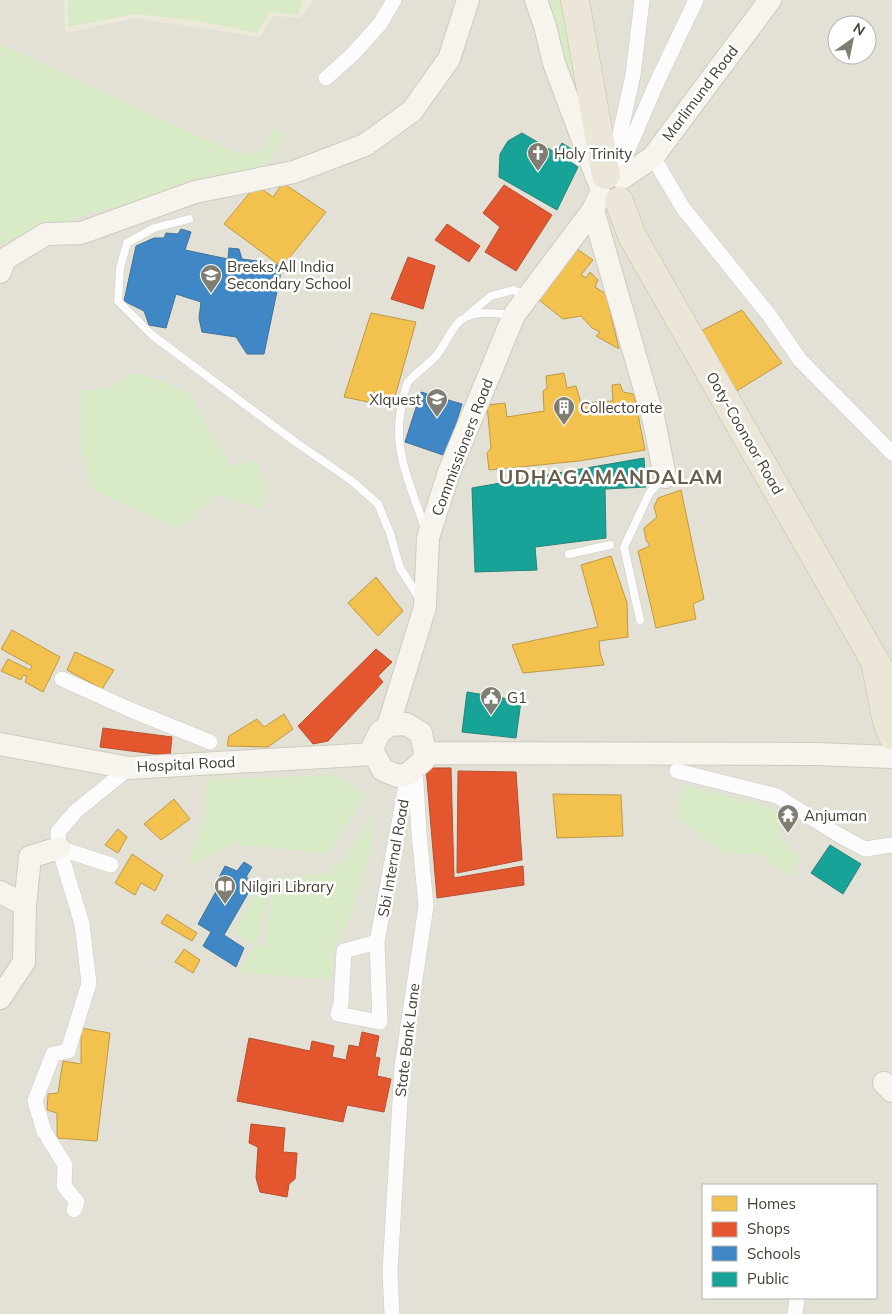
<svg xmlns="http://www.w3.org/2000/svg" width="892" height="1314" viewBox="0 0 892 1314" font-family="Mulish,sans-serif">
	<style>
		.residential { fill: #e3e0d5; fill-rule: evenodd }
		.education { fill: #ede9da }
		.green { fill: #d9eac7 }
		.homes { fill: #f2c14e; stroke: #be9a46 }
		.shops { fill: #e4572e; stroke: #b45030 }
		.schools { fill: #3f88c5; stroke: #41729a }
		.public { fill: #17a398; stroke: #25857a }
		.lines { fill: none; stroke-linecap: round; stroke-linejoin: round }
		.lane-casing { stroke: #cdcbc5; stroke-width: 9 }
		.street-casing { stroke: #cdcbc5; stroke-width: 16 }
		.secondary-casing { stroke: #cecbbf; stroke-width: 24 }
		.highway-casing { stroke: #c7bda3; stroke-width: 29 }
		.lane { stroke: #fcfcfc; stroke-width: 8 }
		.street { stroke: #fcfcfc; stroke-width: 15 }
		.secondary { stroke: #f6f4ed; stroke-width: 22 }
		.highway { stroke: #ebe6d7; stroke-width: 28 }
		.labels { text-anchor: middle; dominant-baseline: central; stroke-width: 5; stroke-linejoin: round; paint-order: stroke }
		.street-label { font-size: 15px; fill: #454034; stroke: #fff }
		.poi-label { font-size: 15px; fill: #454034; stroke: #fff; text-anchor: start }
		.district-label { font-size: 20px; font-weight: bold; letter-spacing: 1px; fill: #675f4b; stroke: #fff }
	</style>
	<rect width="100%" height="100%" fill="#eeede8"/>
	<path class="residential" d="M0,0H892V1314H0ZM837,25H867V55H837ZM703,1185H876V1298H703Z"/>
	<path class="education" d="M64,0H313L301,18L273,16L260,37L135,18L65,33Z"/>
	<path class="green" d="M68,0H303L298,15L270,12L257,33L192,20L135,14L68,27Z
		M544,0H565L583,108L575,95Z
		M2,45L240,155L263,150L273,129L286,133L268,164L69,220L14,237L0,244V47Z
		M131,373L161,380L189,394L231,467L256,460L268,488L262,509L216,495L179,529L91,490L81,448V391L113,387Z
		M336,775L365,796L328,854L233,844L188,867L205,813L206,780Z
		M683,785L770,807L782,817L778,836L799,857L791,877L759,854L724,853L676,817Z
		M373,813L371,847L351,916L334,947L331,980L240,972L253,946L265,945L271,878L325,874L342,862Z
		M256,889L267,896L257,942L250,943L233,933Z"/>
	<path class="homes" d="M283,183L326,212L282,267L224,224L256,185L273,197Z
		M577,249L593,260L581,275L586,278L590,272L598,280L595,287L606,294L619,349L596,336L600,332L592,328L581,316L563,319L539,300Z
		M742,310L782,363L735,392L699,332Z
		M371,313L416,322L392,407L344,397Z
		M564,373L567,388L576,386L581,403L613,401L612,385L620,384L623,392L634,394L645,450L579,461L489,470L487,453L491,448L487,405L505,403L507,417L544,411L543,391L547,388L546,376Z
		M681,490L704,599L693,604L696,619L656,628L638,551L650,546L646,540L644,528L657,517L654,507L658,498Z
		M611,556L627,603L628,637L599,641L600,652L604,665L523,673L512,645L598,627L581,565Z
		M376,577L403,611L378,636L348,603Z
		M12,630L60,657L43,692L25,682L27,676L23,675L21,680L1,671L8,659L30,670L32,666L1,649Z
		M75,652L114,670L102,689L67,670Z
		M284,714L293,729L268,747L227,746L229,736L257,719L264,727Z
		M553,794L621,795L623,836L557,838Z
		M174,799L190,819L161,840L144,824Z
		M118,829L127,837L118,853L105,845Z
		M132,854L163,875L155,891L141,883L135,895L115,883Z
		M167,914L197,933L192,941L161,923Z
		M184,949L200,960L193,973L175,962Z
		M81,1028L110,1033L97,1141L57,1138V1113L47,1110L48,1094L58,1093L63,1061L81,1064Z"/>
	<path class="shops" d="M504,185L552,215L516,271L485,252L500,227L483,213Z
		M447,224L480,246L469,262L435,240Z
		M408,257L435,266L423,309L391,299Z
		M376,649L392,662L378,676L383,682L328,741L313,744L298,726Z
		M103,728L172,737L170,756L100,747Z
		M426,768H451L454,878L523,866L524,885L437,898Z
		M458,771L516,772L522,860L457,873Z
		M362,1032L379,1036L375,1057L380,1058L377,1076L391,1079L384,1112L347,1105L343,1122L237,1101L249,1038L310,1051L312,1041L334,1046L332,1057L346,1060L349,1045L359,1047Z
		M251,1124L285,1128L283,1152L297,1153L295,1179L289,1184L287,1197L260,1192L256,1178L258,1147L249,1143Z"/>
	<path class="schools" d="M181,229L191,232L185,250L228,259L229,248L239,249L242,259L272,263L282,267L264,354H247L236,337L202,332L199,318L201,302L176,294L166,328L149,325L144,311L124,301L136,246L154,238H164L166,233L178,234Z
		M421,392L462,404L446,456L405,442Z
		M244,862L252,867L246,877L254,883L224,935L244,948L236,967L203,946L211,932L198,924L219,886L216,883L225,866L237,871Z"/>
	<path class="public" d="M522,133L556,153L562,143L573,150L569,161L578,167L557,210L499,177L500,154L508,141Z
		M644,458L646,487L605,489L606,538L535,547L537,570L475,572L472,488Z
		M467,692L521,701L516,738L462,732Z
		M830,845L861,864L843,894L811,873Z"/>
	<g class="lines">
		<g class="lane-casing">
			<path id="lane" d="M189,219L154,228L127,243L120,268L118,301L152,335L294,441L352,481L378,504L390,533L400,568L420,599
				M468,315L491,296L513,290L525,295
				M425,529C411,484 390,449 403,400C404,395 405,387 408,382C416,372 428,365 436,356C444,346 449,334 457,324C470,309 493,313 511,315
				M569,554L610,545
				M640,620L624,547L650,492L663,479"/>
		</g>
		<g class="street-casing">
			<path id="street" d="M326,78L352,55L380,24L394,0
				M653,157L683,208L769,315L800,360L892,453
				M612,170L633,75L642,0
				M617,175L657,82L696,0
				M62,679L131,710L210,742
				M677,771L777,796L839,835L865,849L892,845
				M59,848L111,865
				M377,942L344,951L341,1004L338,1014L380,1022L377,942L408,774
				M74,1210L77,1202L64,1186L65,1165L44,1131L35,1101L53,1054L68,1051L89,983L82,924L59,848L58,832L76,811L129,768
				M392,1314L390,1271L402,1067L426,906L419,833L415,767
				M795,1314L797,1298"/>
		</g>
		<g class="secondary-casing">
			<path id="secondary" d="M536,0L545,26L554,63L599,183
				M622,178L653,157L770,0
				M593,210L654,421L665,477
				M0,272L5,259L46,234L81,233L195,192L294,172L365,145L412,111L449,59L468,0
				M406,724L421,733L425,753L424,760L408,774L398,776L383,770L374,754L373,746L380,732L390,725Z
				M390,725V720L425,607L428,538L449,472L514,315L593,210L600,195
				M0,744L129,768L374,754
				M425,753L816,754L892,757
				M0,892L25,905
				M0,998L24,962L25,905L30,857L59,848
				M884,1083L892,1091"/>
		</g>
		<g class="highway-casing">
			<path id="highway" d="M575,0L606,175
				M619,201L632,236L876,663L892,686
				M876,667L886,718L892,735"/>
		</g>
		<use href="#lane" class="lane"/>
		<use href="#street" class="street"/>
		<use href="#secondary" class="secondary"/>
		<use href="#highway" class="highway"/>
	</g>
	<defs>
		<g id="church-pin" transform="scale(1.125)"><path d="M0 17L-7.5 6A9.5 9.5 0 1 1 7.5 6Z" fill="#807d73" stroke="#fff"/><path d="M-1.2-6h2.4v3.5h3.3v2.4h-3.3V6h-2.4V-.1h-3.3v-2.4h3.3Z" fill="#fff"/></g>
		<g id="school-pin" transform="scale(1.125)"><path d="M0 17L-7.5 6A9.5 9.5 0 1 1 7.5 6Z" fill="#807d73" stroke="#fff"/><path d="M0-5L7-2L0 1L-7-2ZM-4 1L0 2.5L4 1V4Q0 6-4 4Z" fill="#fff"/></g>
		<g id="building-pin" transform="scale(1.125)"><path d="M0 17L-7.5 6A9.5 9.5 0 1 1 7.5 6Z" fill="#807d73" stroke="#fff"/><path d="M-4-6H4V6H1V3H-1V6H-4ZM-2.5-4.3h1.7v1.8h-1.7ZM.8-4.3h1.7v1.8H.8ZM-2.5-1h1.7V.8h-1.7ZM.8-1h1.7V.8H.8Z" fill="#fff"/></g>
		<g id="civic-pin" transform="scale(1.125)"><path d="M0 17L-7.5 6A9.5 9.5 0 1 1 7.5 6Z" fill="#807d73" stroke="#fff"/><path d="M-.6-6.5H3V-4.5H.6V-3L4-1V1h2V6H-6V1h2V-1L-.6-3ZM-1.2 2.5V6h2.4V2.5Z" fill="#fff"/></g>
		<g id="temple-pin" transform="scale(1.125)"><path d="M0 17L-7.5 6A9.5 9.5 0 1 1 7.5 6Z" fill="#807d73" stroke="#fff"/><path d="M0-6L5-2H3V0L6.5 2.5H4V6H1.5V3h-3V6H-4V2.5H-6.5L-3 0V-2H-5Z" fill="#fff"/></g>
		<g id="library-pin" transform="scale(1.125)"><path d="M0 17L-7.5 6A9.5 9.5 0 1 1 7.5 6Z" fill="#807d73" stroke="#fff"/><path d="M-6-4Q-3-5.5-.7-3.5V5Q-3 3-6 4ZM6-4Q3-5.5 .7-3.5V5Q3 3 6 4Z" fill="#fff"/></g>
	</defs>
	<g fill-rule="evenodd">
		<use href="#church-pin" x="538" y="153"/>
		<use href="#school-pin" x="211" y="275"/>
		<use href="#school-pin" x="437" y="399"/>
		<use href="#building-pin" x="564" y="407"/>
		<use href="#civic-pin" x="491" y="697"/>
		<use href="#temple-pin" x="788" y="815"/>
		<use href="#library-pin" x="225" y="886"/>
	</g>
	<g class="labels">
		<g class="street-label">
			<text transform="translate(700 93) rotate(-53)">Marlimund Road</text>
			<text transform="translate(745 433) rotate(60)">Ooty-Coonoor Road</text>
			<text transform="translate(462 447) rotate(-69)">Commissioners Road</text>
			<text transform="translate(186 764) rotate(-3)">Hospital Road</text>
			<text transform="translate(393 858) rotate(-80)">Sbi Internal Road</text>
			<text transform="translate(407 1040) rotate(-83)">State Bank Lane</text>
		</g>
		<g class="poi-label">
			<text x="554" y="153">Holy Trinity</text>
			<text x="227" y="266">Breeks All India<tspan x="227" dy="17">Secondary School</tspan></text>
			<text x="421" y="399" text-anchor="end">Xlquest</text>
			<text x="580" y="407">Collectorate</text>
			<text x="507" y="697">G1</text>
			<text x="804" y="815">Anjuman</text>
			<text x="241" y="886">Nilgiri Library</text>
		</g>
		<g class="district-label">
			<text x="611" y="476">UDHAGAMANDALAM</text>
		</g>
	</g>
	<rect x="702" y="1184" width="175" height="115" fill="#ffffff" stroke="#b5b3ae"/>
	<rect x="712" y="1196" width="25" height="15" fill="#f2c14e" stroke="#b5b3ae"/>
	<text x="747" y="1209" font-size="15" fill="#454034">Homes</text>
	<rect x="712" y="1222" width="25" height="15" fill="#e4572e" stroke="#b5b3ae"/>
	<text x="747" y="1234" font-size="15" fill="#454034">Shops</text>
	<rect x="712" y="1246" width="25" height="15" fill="#3f88c5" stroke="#b5b3ae"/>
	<text x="747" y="1259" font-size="15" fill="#454034">Schools</text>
	<rect x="712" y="1272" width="25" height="15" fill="#17a398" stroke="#b5b3ae"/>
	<text x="747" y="1284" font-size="15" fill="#454034">Public</text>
	<g transform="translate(852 40) rotate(33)"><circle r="24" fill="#ffffff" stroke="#b5b3ae"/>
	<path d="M0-4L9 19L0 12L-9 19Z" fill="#807d73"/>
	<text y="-8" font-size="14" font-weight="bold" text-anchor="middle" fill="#454034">N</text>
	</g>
</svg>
